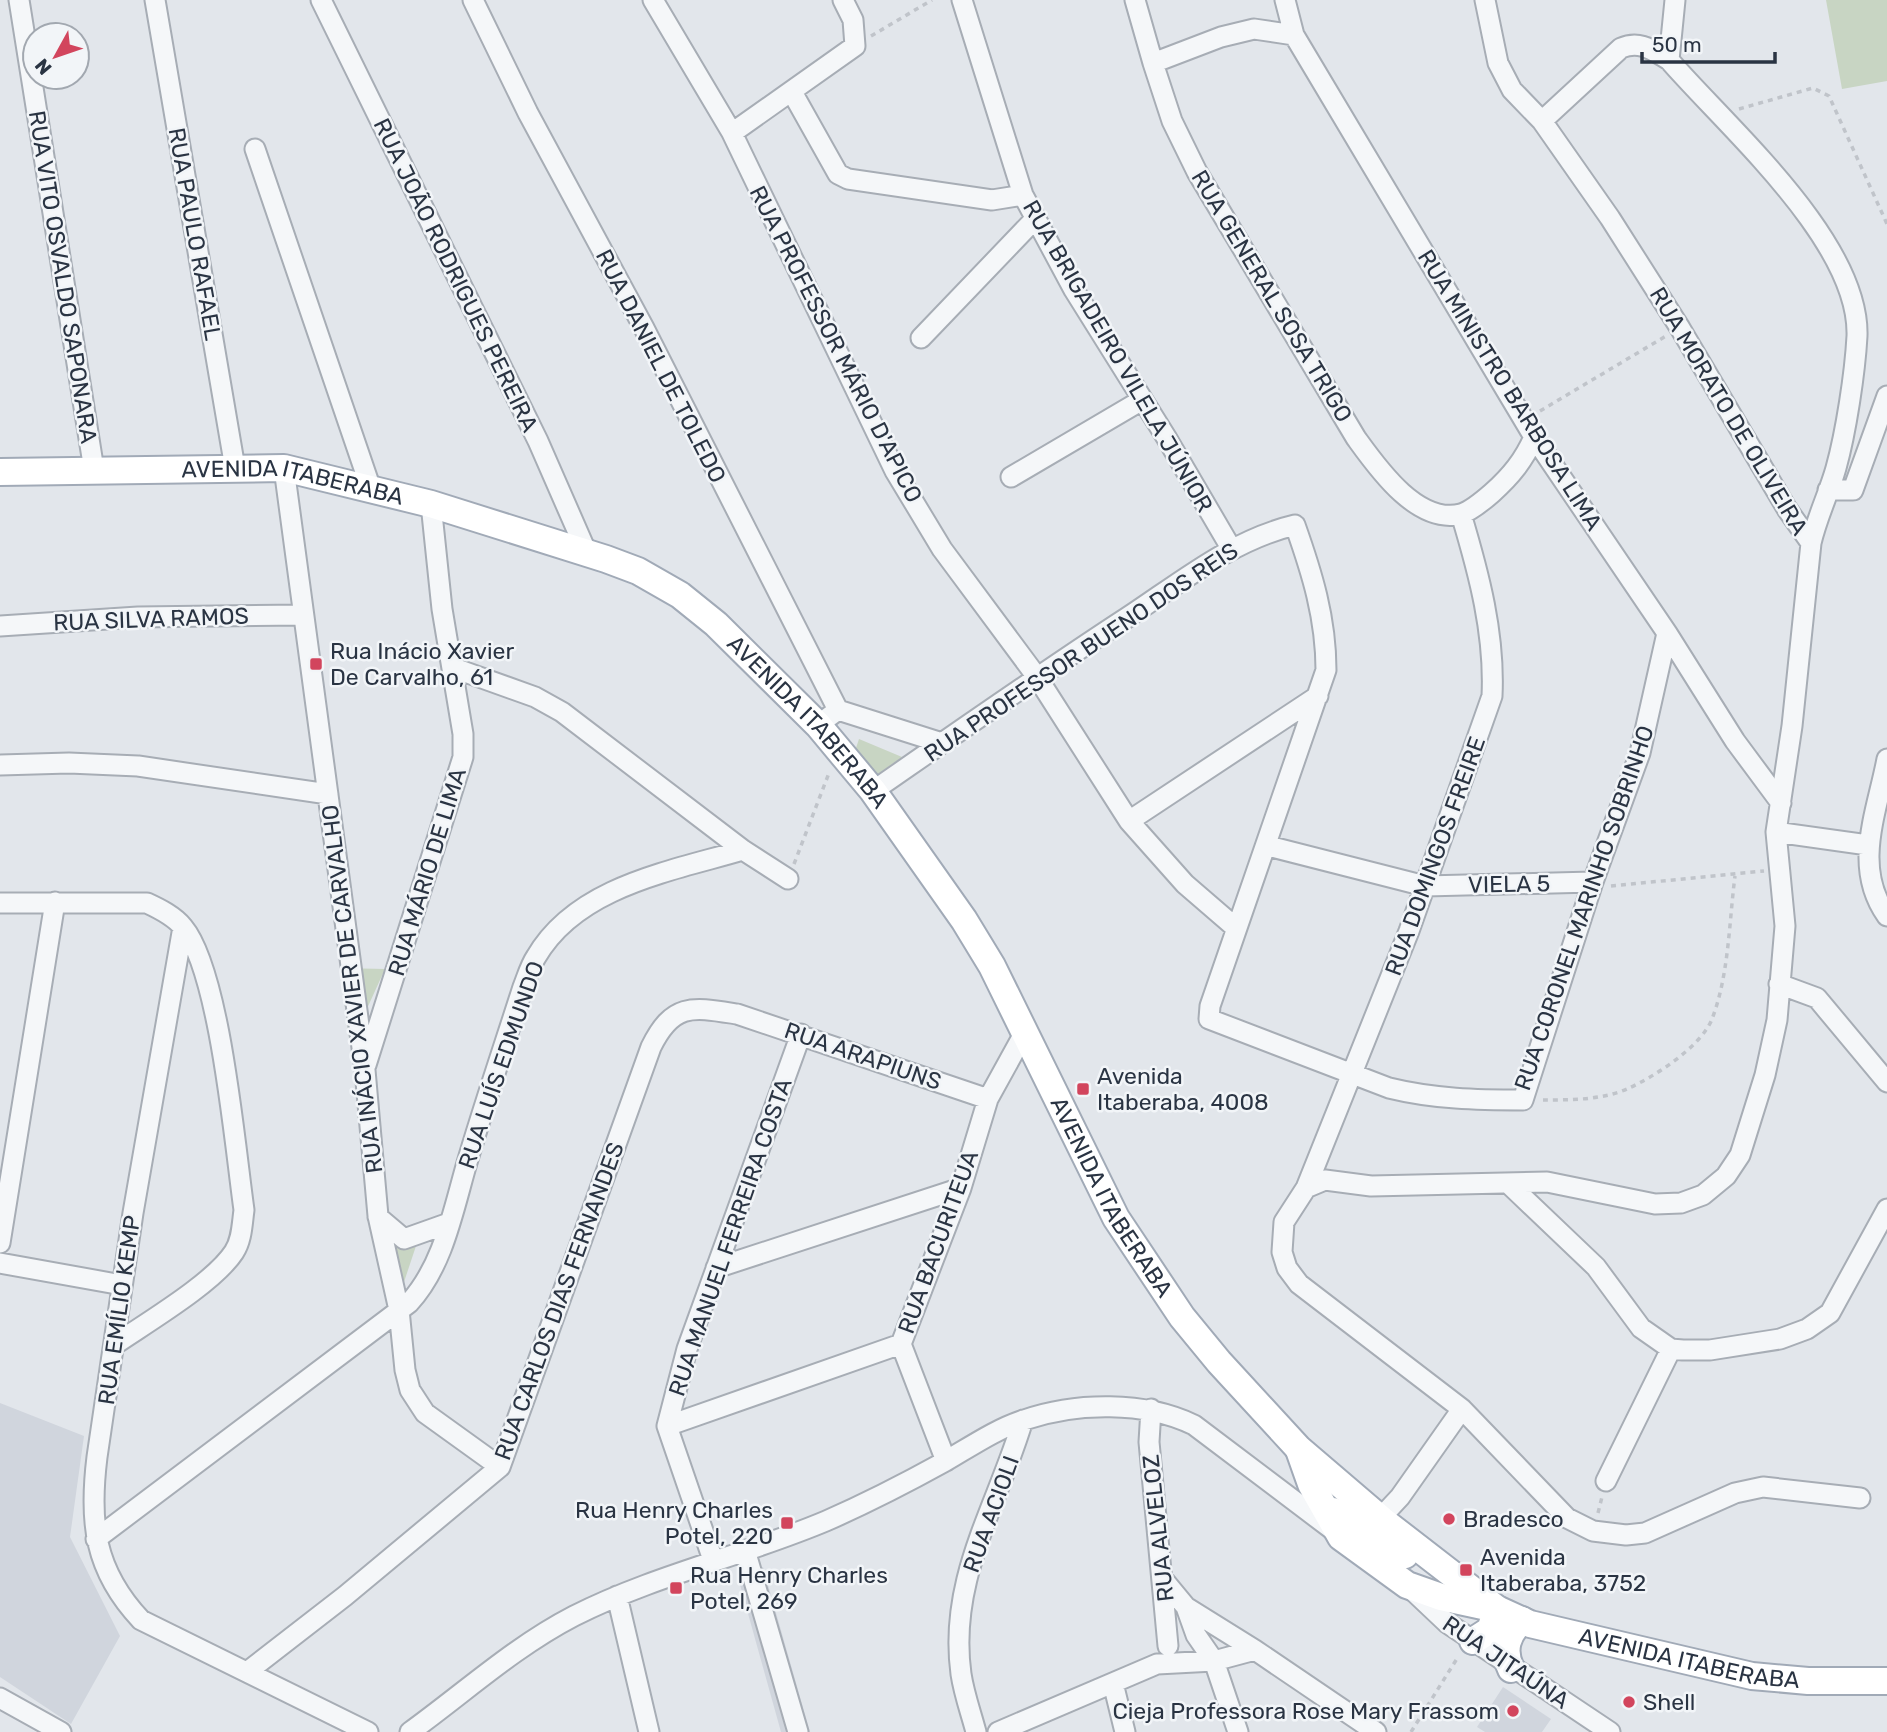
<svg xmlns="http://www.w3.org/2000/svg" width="1887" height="1732" viewBox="0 0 1887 1732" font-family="Rubik,sans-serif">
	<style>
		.built { fill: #d0d5dd }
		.green { fill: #c8d5c3 }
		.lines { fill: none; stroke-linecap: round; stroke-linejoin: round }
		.minor-casing { stroke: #a7adb5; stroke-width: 23 }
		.major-casing { stroke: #a1aab7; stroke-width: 30 }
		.path { stroke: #c0c4ca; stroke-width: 3.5; stroke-dasharray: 5 5; stroke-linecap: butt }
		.minor { stroke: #f5f7f9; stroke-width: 19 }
		.major { stroke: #fff; stroke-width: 26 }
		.poi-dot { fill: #d2455d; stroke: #f2f5f8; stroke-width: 2.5 }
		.labels { text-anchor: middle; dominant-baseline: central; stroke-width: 5; stroke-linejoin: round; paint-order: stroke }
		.street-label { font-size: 23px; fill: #2a3443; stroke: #f2f5f8 }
		.poi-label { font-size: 23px; fill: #2a3443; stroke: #f2f5f8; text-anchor: start }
	</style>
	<rect width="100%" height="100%" fill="#e2e6eb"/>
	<path class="built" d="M0,1403L84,1436L70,1537L120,1636L71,1724L0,1677Z
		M763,1567L810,1732H781L737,1574Z
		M1503,1687L1551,1719L1542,1732H1485L1477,1727Z"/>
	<path class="green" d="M1826,0H1887V81L1842,89Z
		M859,739L902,757L871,779L853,757Z
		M340,968L385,969L350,1046Z
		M391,1240L417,1243L403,1285Z"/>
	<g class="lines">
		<g class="minor-casing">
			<path id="minor" d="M19,0L94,470
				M155,0L235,468
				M321,0L538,441L587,553
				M473,0L528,113L644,328L838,710L818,725
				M653,0L732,133L895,471L942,549L1037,677L1129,821L1185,884L1236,928
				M962,0L1023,195L1074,290L1166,437L1231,548
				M1135,0L1153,63
				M1285,0L1294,35L1534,437L1667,633L1735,741L1781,803
				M1485,0L1498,63L1512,90L1542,121L1610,218L1680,328L1787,509L1811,543L1792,726L1776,832L1785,926L1777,1020L1765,1075L1740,1155L1726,1176L1703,1195L1681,1203L1655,1204L1547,1182L1371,1186L1325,1180L1306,1188L1284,1222L1282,1252L1287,1268L1299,1284L1462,1409L1567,1518L1593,1531L1626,1535L1645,1533L1735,1493L1763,1487L1860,1498
				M1294,35L1254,29L1221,37L1153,63L1172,121L1197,172L1356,438C1377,467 1417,525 1461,514C1471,511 1484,500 1492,493C1511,476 1524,460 1534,437
				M1669,60L1675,0
				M792,92L838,174L848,179L992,200L1023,195
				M1542,121L1621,48C1640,40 1652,50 1669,60C1728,128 1860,242 1857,336C1855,373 1846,432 1836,468C1829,493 1817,517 1811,543
				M732,133L855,46L853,20L843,0
				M255,149L371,489
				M921,338L1035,219
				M284,468L365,1070L378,1216L399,1310L405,1370L410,1390L425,1413L500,1467
				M1011,477L1142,400
				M1828,490H1853L1887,396
				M0,626L138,617L303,615
				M454,668L535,697L562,712L743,850L788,879
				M838,710L942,743
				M1887,759C1877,812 1852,867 1887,916
				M0,765L69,763L138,766L328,794
				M873,791C958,732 1042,673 1128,617C1181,582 1232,540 1295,525C1312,573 1326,618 1326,670L1210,1006L1209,1019L1389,1088C1434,1099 1477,1100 1523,1100L1593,882L1640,753L1667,633
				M1129,821L1318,696
				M1776,832L1868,845
				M1268,846L1425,886L1593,882
				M0,903H147C160,909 174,916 183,927C220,971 235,1147 244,1210C242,1224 242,1240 234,1252C214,1283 146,1323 114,1345
				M183,927L133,1213L97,1457C89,1522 94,1570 141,1620L368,1732
				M1779,984L1817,998L1887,1082
				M366,1065L463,757V734L442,609L431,504
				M1510,1185L1596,1267L1641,1328L1671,1349L1683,1350H1710L1780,1339L1807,1329L1830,1313L1887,1209
				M1306,1188L1409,931L1492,696C1495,634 1479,574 1461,514
				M378,1217L404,1239L449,1223
				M0,1243L55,902
				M0,1263L122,1285
				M716,1268L961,1188
				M901,1344L946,1461
				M1151,1409L1149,1442L1168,1646
				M667,1426L901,1344L961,1188L988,1099L1026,1030
				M1606,1481L1671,1349
				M1372,1527L1400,1497L1462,1409
				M96,1539L409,1303C445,1264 454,1205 469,1156C486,1099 505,1043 523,987C527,977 530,966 536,957C577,886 672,871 743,850
				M745,1550L798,1732
				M713,1560L667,1426L687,1349L801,1034
				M1410,1588L1447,1623L1610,1732
				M617,1596L649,1732
				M1186,1607L1196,1635L1214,1661L1238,1732
				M1255,1650L1376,1732
				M247,1672L345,1596L500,1467L651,1047C673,1002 693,1007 737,1014L988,1099
				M1113,1683L1125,1732
				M0,1698L61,1732
				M410,1732C464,1693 514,1647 574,1616C655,1575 743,1556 826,1521C867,1503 906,1483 944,1462C970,1447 996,1429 1024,1420C1076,1402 1145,1401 1194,1425L1333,1530
				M976,1732C971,1713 964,1694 961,1674C948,1579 997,1507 1023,1420
				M998,1732L1157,1664L1214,1661L1255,1650L1186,1607L1162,1578"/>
		</g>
		<g class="major-casing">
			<g id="major">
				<path id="s1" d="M0,472L284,468L431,504L606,559L638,571L680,595L716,624L818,725L873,791L964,920L992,966L1116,1218L1182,1317L1219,1362L1299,1449L1382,1520L1497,1609L1530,1624L1752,1676L1808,1681H1887"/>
				<path d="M1299,1450L1311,1484L1341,1537L1407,1585L1441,1597L1492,1608"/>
				<path d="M1333,1511L1405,1555"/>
				<path d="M1473,1641L1490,1630L1497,1609"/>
				<path d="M1511,1669C1502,1650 1507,1634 1522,1620"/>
			</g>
		</g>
		<path class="path" d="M871,36L932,0
			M1739,109L1813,88L1829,96L1887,224
			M1540,411L1666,336
			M794,864L829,773
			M1611,886L1764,871
			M1543,1100C1570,1100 1602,1100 1627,1089C1654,1077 1701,1047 1712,1019C1729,975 1729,922 1735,876
			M1598,1513L1602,1497
			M1411,1732L1458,1657"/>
		<use href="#minor" class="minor"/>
		<use href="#major" class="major"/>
	</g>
	<g class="poi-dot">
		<rect x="309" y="657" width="14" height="14" rx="3.5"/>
		<rect x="1076" y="1082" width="14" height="14" rx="3.5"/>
		<circle cx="1449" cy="1519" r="7"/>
		<rect x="780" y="1516" width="14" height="14" rx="3.5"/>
		<rect x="1459" y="1563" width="14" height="14" rx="3.5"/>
		<rect x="669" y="1581" width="14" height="14" rx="3.5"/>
		<circle cx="1629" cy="1702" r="7"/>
		<circle cx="1513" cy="1711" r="7"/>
	</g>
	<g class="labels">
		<g class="street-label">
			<text transform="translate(195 234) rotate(80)">RUA PAULO RAFAEL</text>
			<text transform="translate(456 275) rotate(64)">RUA JOÃO RODRIGUES PEREIRA</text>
			<text transform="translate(63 277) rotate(81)">RUA VITO OSVALDO SAPONARA</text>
			<text transform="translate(1272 296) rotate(59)">RUA GENERAL SOSA TRIGO</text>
			<text transform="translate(836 344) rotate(63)">RUA PROFESSOR MÁRIO D'APICO</text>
			<text transform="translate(1118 356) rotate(60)">RUA BRIGADEIRO VILELA JÚNIOR</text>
			<text transform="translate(661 366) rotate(63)">RUA DANIEL DE TOLEDO</text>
			<text transform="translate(1510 390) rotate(58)">RUA MINISTRO BARBOSA LIMA</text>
			<text transform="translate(1729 411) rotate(59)">RUA MORATO DE OLIVEIRA</text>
			<text stroke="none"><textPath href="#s1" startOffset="294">AVENIDA ITABERABA</textPath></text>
			<text transform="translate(151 619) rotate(-2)">RUA SILVA RAMOS</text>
			<text transform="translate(1081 652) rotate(-34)">RUA PROFESSOR BUENO DOS REIS</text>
			<text stroke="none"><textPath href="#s1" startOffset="882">AVENIDA ITABERABA</textPath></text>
			<text transform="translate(1435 856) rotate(-70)">RUA DOMINGOS FREIRE</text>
			<text transform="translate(427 872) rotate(-73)">RUA MÁRIO DE LIMA</text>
			<text transform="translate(1509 884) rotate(-1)">VIELA 5</text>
			<text transform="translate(1584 908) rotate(-71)">RUA CORONEL MARINHO SOBRINHO</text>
			<text transform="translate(352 989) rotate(-97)">RUA INÁCIO XAVIER DE CARVALHO</text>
			<text transform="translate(863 1056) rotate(19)">RUA ARAPIUNS</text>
			<text transform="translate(501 1065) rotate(-71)">RUA LUÍS EDMUNDO</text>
			<text stroke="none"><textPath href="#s1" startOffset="1449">AVENIDA ITABERABA</textPath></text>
			<text transform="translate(730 1237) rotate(-71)">RUA MANUEL FERREIRA COSTA</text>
			<text transform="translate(938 1242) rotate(-70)">RUA BACURITEUA</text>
			<text transform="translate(559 1301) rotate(-70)">RUA CARLOS DIAS FERNANDES</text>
			<text transform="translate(119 1310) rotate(-82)">RUA EMÍLIO KEMP</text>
			<text transform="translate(991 1514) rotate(-70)">RUA ACIOLI</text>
			<text transform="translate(1158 1528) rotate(-96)">RUA ALVELOZ</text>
			<text stroke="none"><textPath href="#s1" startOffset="2219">AVENIDA ITABERABA</textPath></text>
			<text transform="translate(1506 1662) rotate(34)">RUA JITAÚNA</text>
		</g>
		<g class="poi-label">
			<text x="330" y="651">Rua Inácio Xavier<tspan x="330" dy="26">De Carvalho, 61</tspan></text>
			<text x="1097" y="1076">Avenida<tspan x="1097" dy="26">Itaberaba, 4008</tspan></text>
			<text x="773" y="1510" text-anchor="end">Rua Henry Charles<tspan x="773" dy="26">Potel, 220</tspan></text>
			<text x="1463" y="1519">Bradesco</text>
			<text x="1480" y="1557">Avenida<tspan x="1480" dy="26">Itaberaba, 3752</tspan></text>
			<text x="690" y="1575">Rua Henry Charles<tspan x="690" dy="26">Potel, 269</tspan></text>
			<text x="1643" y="1702">Shell</text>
			<text x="1499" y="1711" text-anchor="end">Cieja Professora Rose Mary Frassom</text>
		</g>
	</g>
	<g transform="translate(56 56) rotate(230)"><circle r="33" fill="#f2f5f8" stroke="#a2a8b0" stroke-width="2"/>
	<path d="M0-5L12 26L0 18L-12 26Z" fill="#d2455d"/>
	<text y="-10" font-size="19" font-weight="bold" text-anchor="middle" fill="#2a3443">N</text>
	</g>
	<path d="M1642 52v10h133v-10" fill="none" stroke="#2a3443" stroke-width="3.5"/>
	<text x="1652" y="52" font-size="21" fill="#2a3443" stroke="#f2f5f8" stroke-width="5" paint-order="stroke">50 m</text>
</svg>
